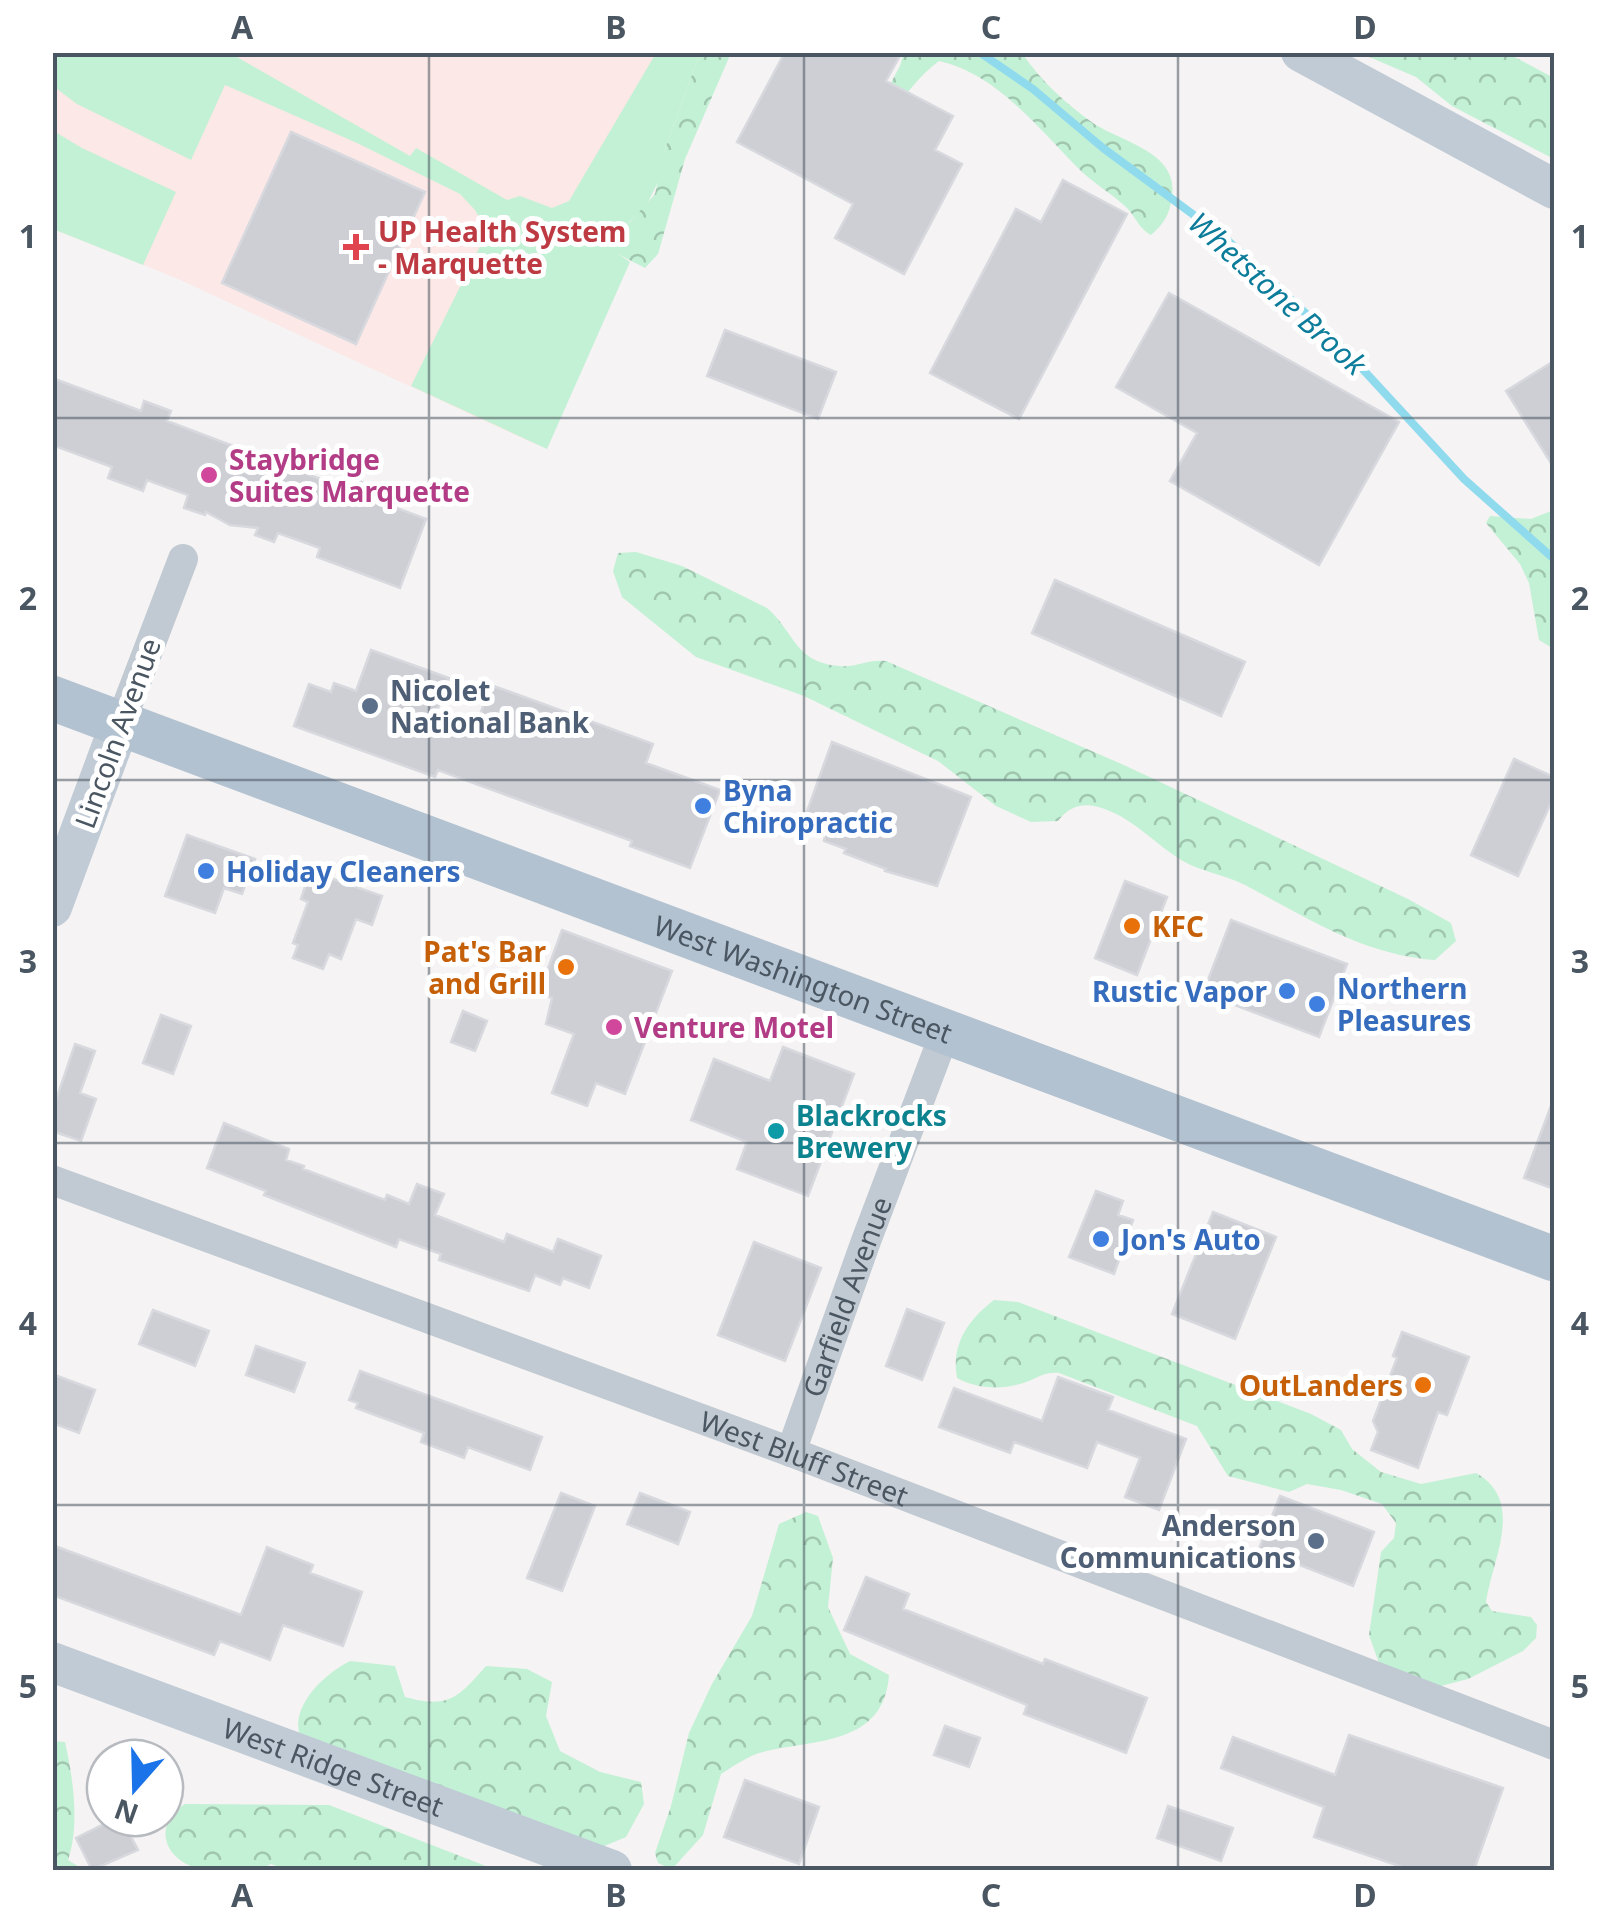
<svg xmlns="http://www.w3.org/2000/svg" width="1607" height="1923" viewBox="0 0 1607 1923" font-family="'Noto Sans',sans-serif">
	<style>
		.medical { fill: #fce8e6 }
		.grass { fill: #c3f1d5 }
		.forest { fill: url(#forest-crowns) }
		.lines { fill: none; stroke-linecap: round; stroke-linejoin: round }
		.stream { stroke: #90daee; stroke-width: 8 }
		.building { fill: #cdcfd5; stroke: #d7d9de; stroke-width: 2.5 }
		.street { stroke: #c1cad2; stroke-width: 30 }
		.secondary { stroke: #c1cbd6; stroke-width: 40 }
		.primary { stroke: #b3c2d1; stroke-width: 45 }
		.grid { fill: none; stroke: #4a5661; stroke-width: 2.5; stroke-opacity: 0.55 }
		.health-dot { fill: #e0444e; stroke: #fff; stroke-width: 4 }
		.hotel-dot { fill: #d1479c; stroke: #fff; stroke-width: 4 }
		.service-dot { fill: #5c6f8a; stroke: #fff; stroke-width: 4 }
		.shop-dot { fill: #3f7fe0; stroke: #fff; stroke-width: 4 }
		.food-dot { fill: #e8710a; stroke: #fff; stroke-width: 4 }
		.culture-dot { fill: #0f9aa8; stroke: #fff; stroke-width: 4 }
		.labels { text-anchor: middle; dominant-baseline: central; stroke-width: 10; stroke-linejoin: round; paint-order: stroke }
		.health-label { font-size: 28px; font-weight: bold; fill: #be3a42; stroke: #fff; text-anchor: start }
		.hotel-label { font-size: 28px; font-weight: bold; fill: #b23c85; stroke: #fff; text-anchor: start }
		.service-label { font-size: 28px; font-weight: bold; fill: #4e5e75; stroke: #fff; text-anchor: start }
		.street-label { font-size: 28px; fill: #4a5661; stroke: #fff }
		.shop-label { font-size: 28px; font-weight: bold; fill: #366cbe; stroke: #fff; text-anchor: start }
		.food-label { font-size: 28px; font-weight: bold; fill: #c56008; stroke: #fff; text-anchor: end }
		.culture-label { font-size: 28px; font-weight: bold; fill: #0d838f; stroke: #fff; text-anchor: start }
		.water-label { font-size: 30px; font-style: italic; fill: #0c7c9b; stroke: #fff }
		.neatline { fill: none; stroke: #4a5661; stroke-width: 4 }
		.grid-label { font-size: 32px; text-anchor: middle; font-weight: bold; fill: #4a5661 }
	</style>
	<defs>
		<pattern id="forest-crowns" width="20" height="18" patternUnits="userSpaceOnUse" patternTransform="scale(2.5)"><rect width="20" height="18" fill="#c3f1d5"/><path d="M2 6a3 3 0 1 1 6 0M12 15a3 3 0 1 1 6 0" fill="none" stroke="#a0c6b0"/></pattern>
	</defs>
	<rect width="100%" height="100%" fill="#f5f3f3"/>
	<path class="medical" d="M52,53H690L537,445L176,278L53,229Z"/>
	<path class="grass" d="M53,53H230L410,156L416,148L507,200L520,196L552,208L569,201L656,53H700L665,149L660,178L645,208L630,221L618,254L630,262L547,449L411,386L487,232L475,210L460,194L357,143L225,85L191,160L77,104L53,86Z
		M52,130L82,148L176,192L143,265L53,229Z"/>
	<path class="forest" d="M904,52L1022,53C1041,81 1065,103 1093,123C1121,142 1179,152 1172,196C1170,213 1165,223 1151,235C1139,229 1136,217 1126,207C1111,193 1093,183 1078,168C1038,128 997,74 939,61C896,93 876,147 851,194L843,199L833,195L834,188L900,66Z
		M700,53H731L685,159L658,254L645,268L618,254L620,238L630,222L655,194L665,149Z
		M1360,53H1507L1554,78V159L1452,106L1416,77Z
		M1551,511H1554V649L1539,640L1529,583L1520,564L1486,523L1490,516L1531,519Z
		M636,552L682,566L767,608C795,632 794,662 839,666C856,668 867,659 886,661L1126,766L1408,899L1451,923L1456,941L1435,960C1363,955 1306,917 1245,885C1224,874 1201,872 1181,860C1157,845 1137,823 1112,812C1089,802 1073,802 1058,821L1031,822L996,806L938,761L804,696L696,657L622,597L613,571L618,553Z
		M994,1300L1018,1302L1311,1414L1341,1430L1352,1449L1381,1472L1421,1484L1476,1473C1526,1501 1492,1560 1486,1602L1492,1611L1531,1617L1537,1625L1536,1638L1523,1651L1468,1679L1437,1687L1380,1666L1369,1635L1381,1552L1394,1538L1396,1523L1382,1504L1341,1490L1307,1484L1289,1492L1228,1476L1197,1426L1059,1373C1045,1372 1041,1376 1029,1381C1005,1390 979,1390 957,1378C951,1344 968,1320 994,1300Z
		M806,1512L818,1516L833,1558L828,1607L850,1654L889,1675C884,1746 814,1739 763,1752C749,1755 734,1766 721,1774L703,1835L672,1869L658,1863L655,1853L671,1806L689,1733L712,1684L752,1616L779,1524Z
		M350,1661L395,1666L405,1697C448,1709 458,1698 486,1666L527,1669L552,1682L546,1716L560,1751L600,1772L641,1782L644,1804L626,1837L602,1847L302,1741C286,1709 324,1674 350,1661Z
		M52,1741L65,1742C73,1778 80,1825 68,1860L84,1870H53Z
		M185,1804L329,1805L496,1870H287L271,1864C244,1878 174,1878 166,1839C164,1832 168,1822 169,1815Z"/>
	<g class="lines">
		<path class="stream" d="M979,52L1033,89L1103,148L1225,238L1344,349L1464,479L1554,559"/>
	</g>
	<path class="building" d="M785,52H902L886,81L953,116L935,150L962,164L904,274L835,238L853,204L737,142Z
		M291,132L425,192L356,344L222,283Z
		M1063,180L1127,214L1019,419L930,373L1016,209L1041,222Z
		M1169,293L1399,422L1319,565L1170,481L1197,433L1116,387Z
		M725,330L836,372L818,419L707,376Z
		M1554,361V468L1506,391Z
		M52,378L141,411L144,401L171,411L167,421L347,489L351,478L382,490L378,501L426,519L400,588L317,557L320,548L278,533L274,542L255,535L258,528L230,525L206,512L205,515L184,508L188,495L147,480L143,491L108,478L112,467L52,445Z
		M1055,580L1245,662L1221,716L1032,633Z
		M371,650L449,678L434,719L473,733L491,685L653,744L646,763L720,790L690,868L630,846L632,841L438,770L435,777L294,726L309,684L331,692L334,683L356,691Z
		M832,742L971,797L937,886L885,871L886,869L844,853L846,849L824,841L825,836L801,828Z
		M1514,759L1554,777V796L1518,876L1471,855Z
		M187,835L255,859L242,894L224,888L215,913L165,896Z
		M310,871L382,896L372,925L356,919L341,959L329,954L323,969L293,958L298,945L293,943L308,902L301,899Z
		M1125,881L1167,897L1137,975L1095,958Z
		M1231,920L1347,964L1319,1037L1203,993Z
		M562,930L672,971L625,1094L596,1083L587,1106L552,1093L574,1034L546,1024L552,998L539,993Z
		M463,1011L487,1021L475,1051L451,1042Z
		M161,1015L191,1026L173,1074L143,1063Z
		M75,1044L95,1051L80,1093L96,1099L81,1141L52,1131V1112Z
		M783,1047L854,1074L808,1196L737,1169L747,1142L691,1120L714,1059L770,1081Z
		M1552,1103H1554V1189L1524,1178Z
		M224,1123L289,1149L286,1160L304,1166L303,1169L385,1200L387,1195L409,1204L417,1184L444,1194L435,1215L504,1242L507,1234L553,1252L558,1239L601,1256L589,1288L563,1278L560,1285L535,1275L529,1291L439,1260L441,1254L399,1239L396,1247L264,1195L266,1191L207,1168Z
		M1096,1191L1123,1201L1118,1215L1133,1220L1114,1274L1069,1257Z
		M1213,1212L1276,1237L1235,1339L1172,1314Z
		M754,1242L821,1268L785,1361L718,1335Z
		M907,1309L944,1323L922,1380L886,1366Z
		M153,1310L209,1331L195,1366L139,1344Z
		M1402,1332L1469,1357L1447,1415L1438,1412L1418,1468L1371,1450L1378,1432L1373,1421L1397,1358L1393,1356Z
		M256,1346L305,1363L294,1392L246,1375Z
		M360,1371L542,1437L530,1470L468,1447L464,1458L421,1442L424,1433L356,1408L358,1403L349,1400Z
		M52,1374L95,1390L79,1433L52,1423Z
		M1058,1377L1113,1397L1108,1410L1186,1439L1159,1510L1125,1497L1140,1458L1097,1442L1087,1468L1014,1442L1010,1453L939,1427L954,1388L1042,1421Z
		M561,1493L595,1506L562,1591L527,1578Z
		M640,1493L690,1512L678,1544L627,1524Z
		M1280,1496L1374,1532L1353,1586L1259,1549Z
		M52,1545L241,1615L267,1547L313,1565L310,1573L362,1592L343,1646L283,1625L270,1660L220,1641L214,1655L52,1595Z
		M866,1577L909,1594L903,1609L1043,1664L1045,1659L1147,1698L1126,1753L1024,1714L1027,1705L844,1630Z
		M945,1726L980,1738L969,1767L934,1755Z
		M1349,1735L1503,1788L1474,1870H1411L1314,1837L1324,1807L1221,1768L1233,1737L1335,1775Z
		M745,1780L819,1807L799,1864L724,1837Z
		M1168,1806L1233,1828L1221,1861L1157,1838Z
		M116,1818H121L138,1850L92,1870L76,1838Z"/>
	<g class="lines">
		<g class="street">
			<path d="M120,724L183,559"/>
			<path id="s1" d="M52,1180L791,1452L1554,1745"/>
			<path id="s2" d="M791,1452L866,1241L946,1030"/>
		</g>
		<g class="secondary">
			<path d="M1301,52L1554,189"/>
			<path d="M52,907L120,724"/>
			<path id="s3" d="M52,1662L612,1870"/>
		</g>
		<path class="primary" id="s4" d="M52,698L1554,1259"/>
	</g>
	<path class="grid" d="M429,52V1870M804,52V1870M1178,52V1870M52,418H1554M52,780H1554M52,1143H1554M52,1505H1554"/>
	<path class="health-dot" d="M351 232h10v10h10v10h-10v10h-10v-10h-10v-10h10z"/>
	<g class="hotel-dot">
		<circle cx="209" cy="475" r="10"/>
		<circle cx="614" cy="1027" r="10"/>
	</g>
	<g class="service-dot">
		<circle cx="370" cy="706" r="10"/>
		<circle cx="1316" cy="1541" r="10"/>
	</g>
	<g class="shop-dot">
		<circle cx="703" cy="806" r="10"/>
		<circle cx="206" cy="871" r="10"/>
		<circle cx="1287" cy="991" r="10"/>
		<circle cx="1317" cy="1004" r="10"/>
		<circle cx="1101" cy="1239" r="10"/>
	</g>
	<g class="food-dot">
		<circle cx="1132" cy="926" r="10"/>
		<circle cx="566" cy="967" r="10"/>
		<circle cx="1423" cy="1385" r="10"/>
	</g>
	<circle class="culture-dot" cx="776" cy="1131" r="10"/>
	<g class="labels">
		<g class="health-label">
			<text x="378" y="231">UP Health System<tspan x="378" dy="32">- Marquette</tspan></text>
		</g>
		<g class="hotel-label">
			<text x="229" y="459">Staybridge<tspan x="229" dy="32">Suites Marquette</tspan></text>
			<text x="634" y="1027">Venture Motel</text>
		</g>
		<g class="service-label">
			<text x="390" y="690">Nicolet<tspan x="390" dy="32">National Bank</tspan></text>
			<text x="1296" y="1525" text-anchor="end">Anderson<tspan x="1296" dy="32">Communications</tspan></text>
		</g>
		<g class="street-label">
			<text transform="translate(117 733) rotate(-70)">Lincoln Avenue</text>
			<text stroke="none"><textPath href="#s4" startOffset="802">West Washington Street</textPath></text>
			<text stroke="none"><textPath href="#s2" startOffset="165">Garfield Avenue</textPath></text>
			<text stroke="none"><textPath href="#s1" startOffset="802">West Bluff Street</textPath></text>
			<text stroke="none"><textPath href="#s3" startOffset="300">West Ridge Street</textPath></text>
		</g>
		<g class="shop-label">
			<text x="723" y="790">Byna<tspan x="723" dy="32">Chiropractic</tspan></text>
			<text x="226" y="871">Holiday Cleaners</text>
			<text x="1337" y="988">Northern<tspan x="1337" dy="32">Pleasures</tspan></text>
			<text x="1267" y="991" text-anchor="end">Rustic Vapor</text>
			<text x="1121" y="1239">Jon's Auto</text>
		</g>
		<g class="food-label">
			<text x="1152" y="926" text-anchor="start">KFC</text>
			<text x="546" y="951">Pat's Bar<tspan x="546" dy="32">and Grill</tspan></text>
			<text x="1403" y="1385">OutLanders</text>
		</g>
		<g class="culture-label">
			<text x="796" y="1115">Blackrocks<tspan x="796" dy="32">Brewery</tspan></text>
		</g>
		<g class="water-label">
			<text transform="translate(1278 293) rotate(42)">Whetstone Brook</text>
		</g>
	</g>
	<rect width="1607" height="1923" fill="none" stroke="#ffffff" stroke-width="110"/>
	<g transform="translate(135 1788) rotate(200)"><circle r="48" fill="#ffffff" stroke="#b7bbc0" stroke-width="2.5"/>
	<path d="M0-8L18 38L0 25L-18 38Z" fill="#1a73e8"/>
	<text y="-15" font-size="28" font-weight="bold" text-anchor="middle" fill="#4a5661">N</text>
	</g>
	<rect x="55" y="55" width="1497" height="1813" class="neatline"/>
	<g class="grid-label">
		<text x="242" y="39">A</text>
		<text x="616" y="39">B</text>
		<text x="991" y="39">C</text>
		<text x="1365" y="39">D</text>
		<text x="28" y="248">1</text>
		<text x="1580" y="248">1</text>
		<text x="28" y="610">2</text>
		<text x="1580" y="610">2</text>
		<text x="28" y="973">3</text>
		<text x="1580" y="973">3</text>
		<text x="28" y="1335">4</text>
		<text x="1580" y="1335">4</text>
		<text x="28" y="1698">5</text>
		<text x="1580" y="1698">5</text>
		<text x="242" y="1907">A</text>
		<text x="616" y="1907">B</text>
		<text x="991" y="1907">C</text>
		<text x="1365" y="1907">D</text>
	</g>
</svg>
